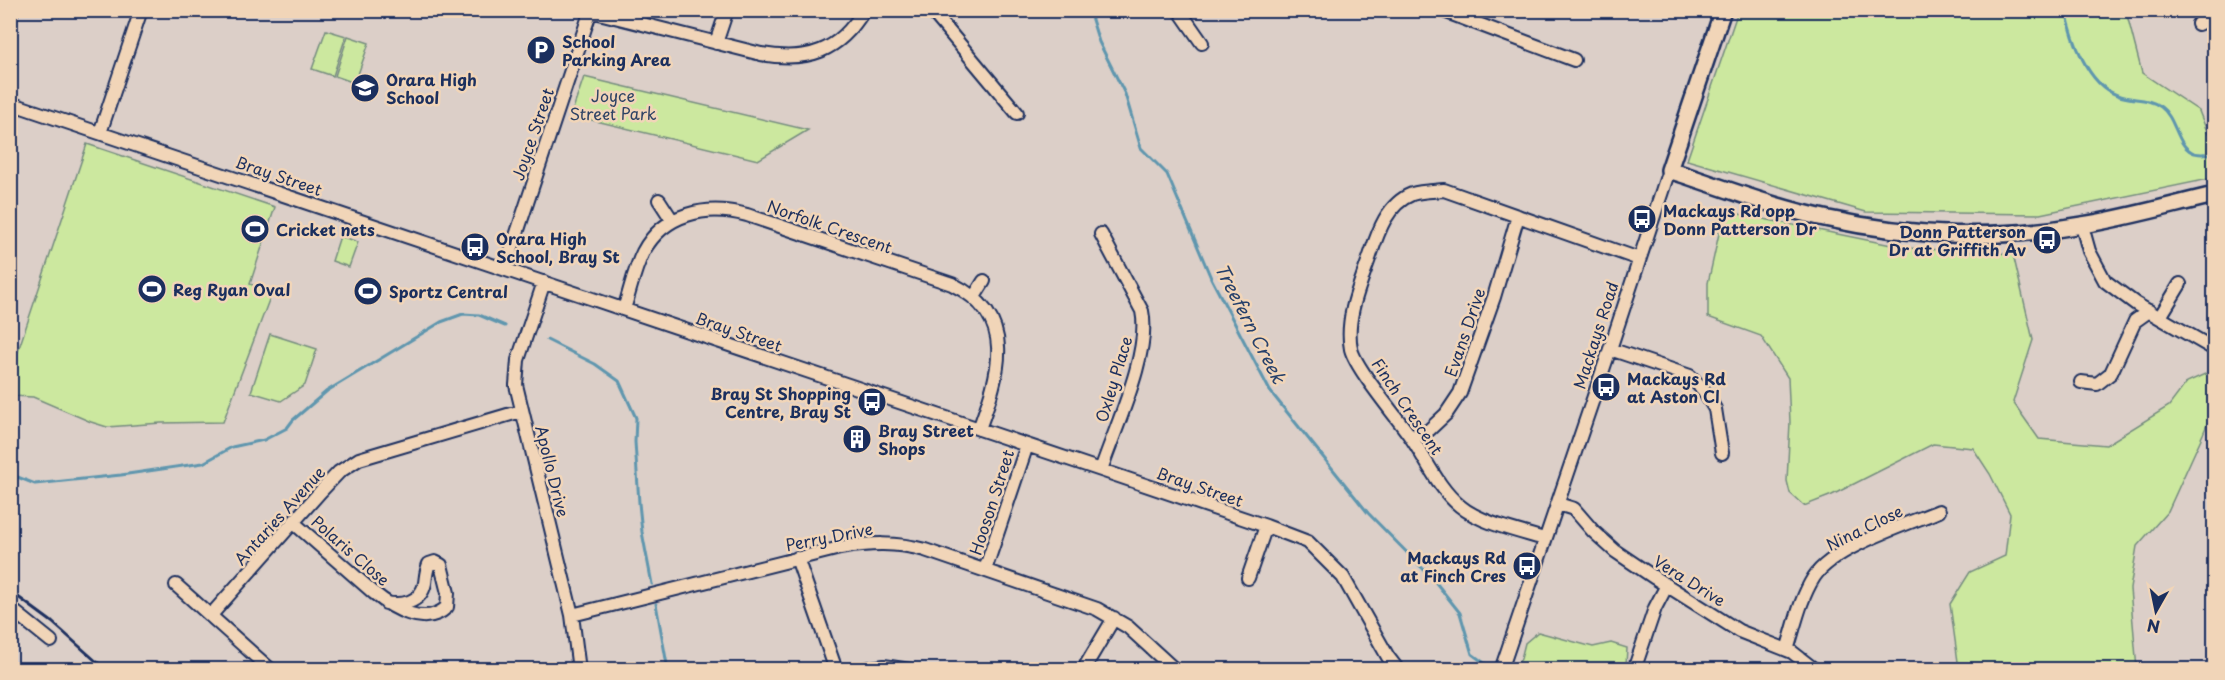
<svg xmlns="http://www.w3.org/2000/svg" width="2225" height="680" viewBox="0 0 2225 680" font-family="'Playpen Sans',sans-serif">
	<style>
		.green { fill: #cce89f; stroke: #748c7e; stroke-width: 1.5 }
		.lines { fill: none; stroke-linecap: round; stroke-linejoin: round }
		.stream { stroke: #5e96ae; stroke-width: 3 }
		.minor-casing { stroke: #1b2f5e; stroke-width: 16 }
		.major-casing { stroke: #1b2f5e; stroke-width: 20 }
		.minor { stroke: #f1d5b8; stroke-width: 12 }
		.major { stroke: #f1d5b8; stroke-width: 15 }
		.rail { stroke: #1b2f5e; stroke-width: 3 }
		.labels { text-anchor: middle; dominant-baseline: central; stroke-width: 5; stroke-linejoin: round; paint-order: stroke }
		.poi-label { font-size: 16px; font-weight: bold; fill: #1b2f5e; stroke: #f1d5b8; text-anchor: start }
		.park-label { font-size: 16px; fill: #2d4264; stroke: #f1d5b8 }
		.street-label { font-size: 16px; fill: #1b2f5e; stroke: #f1d5b8 }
		.water-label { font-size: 18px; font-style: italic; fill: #26406b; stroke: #f1d5b8 }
	</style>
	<rect width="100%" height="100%" fill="#dccfc8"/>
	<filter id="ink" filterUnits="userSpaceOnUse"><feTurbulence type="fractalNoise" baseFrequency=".0167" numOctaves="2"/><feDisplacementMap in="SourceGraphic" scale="12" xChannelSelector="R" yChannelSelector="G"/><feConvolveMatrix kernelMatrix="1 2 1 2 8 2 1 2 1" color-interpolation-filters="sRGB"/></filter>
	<g filter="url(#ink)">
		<path class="green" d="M2126,11L2142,73L2199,111L2214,149V178L2040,214L1866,212L1687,160L1738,11Z
			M326,30L346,36L333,76L312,69Z
			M348,36L369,43L355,83L335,76Z
			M584,77L808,130L758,160L571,115Z
			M87,144L275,207L250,284L272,292L223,422L161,423L107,427L91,422L33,397L11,396V372Z
			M1724,211L1906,248L2013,254L2033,340L2013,402L2039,439L2106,445L2169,406L2187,382L2214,370V408L2203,434L2168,511L2137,546L2130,589L2137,669H1959L1950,604L1970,572L2005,556L2010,514L1990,474L1973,448L1933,444L1832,495L1804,506L1790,493L1787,481L1790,422L1788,378L1761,336L1708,317V283Z
			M340,236L358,242L349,267L332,261Z
			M270,334L317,349L305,385L281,401L251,392Z
			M1538,632L1593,647L1611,643L1627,648L1626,665L1623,670L1514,669L1521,659L1525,643Z"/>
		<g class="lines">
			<path class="stream" d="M1089,10L1099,42L1125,94L1141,148L1167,174L1211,278L1270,391L1368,513L1433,579L1460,613L1472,654L1491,668
				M2066,10C2072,39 2087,84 2117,95C2131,101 2148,97 2161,107C2176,118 2176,144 2192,152C2199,156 2207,152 2214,155
				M547,340L595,364L619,381L636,418L635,442L639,503L642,532L652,584
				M10,474L35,484L121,475L203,463L232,447L264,440L287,428L293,420L327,391L441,322L463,314L479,315L505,326
				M656,604L668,670"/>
			<g class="minor-casing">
				<path id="minor" d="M931,10L1017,113
					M1179,10L1202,43
					M1441,10L1574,60
					M591,11L761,54C808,62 839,52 864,10
					M10,16L12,10
					M2198,24L2214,17
					M716,43L727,10
					M10,103L1101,470L1266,526L1308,542L1343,577L1388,657L1398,670
					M100,133L141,10
					M659,200L672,220
					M2082,226L2089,251L2105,281L2136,304L2214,349
					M1101,234L1142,311C1151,353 1115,428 1101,470
					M505,269L591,10
					M544,282L518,360L516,385L572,615L579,670
					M974,297L984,281
					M624,309C630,291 634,270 643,252C664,213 706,204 747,215L952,284C1019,317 999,374 979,429
					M2160,317L2180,284
					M1610,349L1690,376L1704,391L1715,409L1722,453
					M2081,382L2097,384L2111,373L2135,321L2149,311
					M1412,438L1429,430L1446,414L1460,393L1494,297L1518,216
					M1558,504L1574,509L1593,531L1615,551L1655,578L1739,631L1792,652L1815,670
					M294,523L374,593C392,608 425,628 447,607L448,593L441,565L435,562L429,564C426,571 426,576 425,583C421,603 402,606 386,603
					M1545,539C1521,532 1480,523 1460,506C1438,488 1426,459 1410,436C1396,416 1356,369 1351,349C1345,318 1360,285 1370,256C1378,232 1387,204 1412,194C1421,191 1434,191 1444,190L1639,259
					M797,558L836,670
					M985,570L1027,445
					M1248,578L1266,526
					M176,585L271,670
					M10,608L51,641
					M211,615L321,491L339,472L359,459L521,411
					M572,615L840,548C870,543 896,542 925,550L1097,609L1128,627L1175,670
					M1787,650C1795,625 1800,599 1814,577C1834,547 1905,525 1939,511
					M859,670L884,666L910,670
					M1086,670V665L1114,618
					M1501,670L1610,349L1669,170
					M1634,670L1655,608L1667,585"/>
			</g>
			<g class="major-casing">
				<path id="major" d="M1723,10L1669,170C1722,187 1775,208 1829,219C1911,237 1999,240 2082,225C2126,218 2171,205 2214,195"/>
			</g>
			<use href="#minor" class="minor"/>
			<use href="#major" class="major"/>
			<path class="rail" d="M10,591L52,622L106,670"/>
		</g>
	</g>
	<defs>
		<g id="parking-disc" transform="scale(1.5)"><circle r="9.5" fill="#1b2f5e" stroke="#f1d5b8"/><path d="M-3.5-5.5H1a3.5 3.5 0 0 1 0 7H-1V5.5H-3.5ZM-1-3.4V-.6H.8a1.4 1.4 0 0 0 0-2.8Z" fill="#fff"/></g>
		<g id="school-disc" transform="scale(1.5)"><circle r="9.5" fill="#1b2f5e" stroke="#f1d5b8"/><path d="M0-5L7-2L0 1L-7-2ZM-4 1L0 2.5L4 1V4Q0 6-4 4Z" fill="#fff"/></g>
		<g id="bus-disc" transform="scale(1.5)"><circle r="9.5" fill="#1b2f5e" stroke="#f1d5b8"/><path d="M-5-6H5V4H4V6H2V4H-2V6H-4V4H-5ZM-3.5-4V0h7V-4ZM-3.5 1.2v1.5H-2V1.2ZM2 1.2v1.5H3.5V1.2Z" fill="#fff"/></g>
		<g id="stadium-disc" transform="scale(1.5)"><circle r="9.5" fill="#1b2f5e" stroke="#f1d5b8"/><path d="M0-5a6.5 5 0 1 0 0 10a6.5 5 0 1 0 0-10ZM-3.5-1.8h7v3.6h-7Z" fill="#fff"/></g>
		<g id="building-disc" transform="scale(1.5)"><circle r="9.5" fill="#1b2f5e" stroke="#f1d5b8"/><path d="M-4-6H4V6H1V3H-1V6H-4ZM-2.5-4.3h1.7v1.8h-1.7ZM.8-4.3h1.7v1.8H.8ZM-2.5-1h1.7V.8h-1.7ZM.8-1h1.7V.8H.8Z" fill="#fff"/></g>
	</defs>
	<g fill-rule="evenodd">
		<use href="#parking-disc" x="541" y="50"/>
		<use href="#school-disc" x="365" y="88"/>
		<use href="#bus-disc" x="1642" y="219"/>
		<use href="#stadium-disc" x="255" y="229"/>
		<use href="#bus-disc" x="2047" y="240"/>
		<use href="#bus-disc" x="475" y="247"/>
		<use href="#stadium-disc" x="152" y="289"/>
		<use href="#stadium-disc" x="368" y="291"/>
		<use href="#bus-disc" x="1606" y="387"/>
		<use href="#bus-disc" x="872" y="402"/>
		<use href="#building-disc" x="857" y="439"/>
		<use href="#bus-disc" x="1527" y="566"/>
	</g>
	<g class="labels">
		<g class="poi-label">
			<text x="562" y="41">School<tspan x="562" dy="18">Parking Area</tspan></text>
			<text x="386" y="79">Orara High<tspan x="386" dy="18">School</tspan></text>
			<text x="1663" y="210">Mackays Rd opp<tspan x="1663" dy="18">Donn Patterson Dr</tspan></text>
			<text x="276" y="229">Cricket nets</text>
			<text x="2026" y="231" text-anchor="end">Donn Patterson<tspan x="2026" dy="18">Dr at Griffith Av</tspan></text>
			<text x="496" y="238">Orara High<tspan x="496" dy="18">School, Bray St</tspan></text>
			<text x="173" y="289">Reg Ryan Oval</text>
			<text x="389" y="291">Sportz Central</text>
			<text x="1627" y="378">Mackays Rd<tspan x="1627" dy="18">at Aston Cl</tspan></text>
			<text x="851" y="393" text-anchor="end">Bray St Shopping<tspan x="851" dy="18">Centre, Bray St</tspan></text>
			<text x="878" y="430">Bray Street<tspan x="878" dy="18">Shops</tspan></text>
			<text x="1506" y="557" text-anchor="end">Mackays Rd<tspan x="1506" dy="18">at Finch Cres</tspan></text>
		</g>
		<g class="park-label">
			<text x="613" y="95">Joyce<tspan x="613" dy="18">Street Park</tspan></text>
		</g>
		<g class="street-label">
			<text transform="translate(532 134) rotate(-71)">Joyce Street</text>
			<text transform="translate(279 175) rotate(19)">Bray Street</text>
			<text transform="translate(830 226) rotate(19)">Norfolk Crescent</text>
			<text transform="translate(739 331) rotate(19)">Bray Street</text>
			<text transform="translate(1464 332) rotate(-71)">Evans Drive</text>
			<text transform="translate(1595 335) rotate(-72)">Mackays Road</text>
			<text transform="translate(1113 379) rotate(-73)">Oxley Place</text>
			<text transform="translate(1408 406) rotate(56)">Finch Crescent</text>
			<text transform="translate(553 471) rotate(76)">Apollo Drive</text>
			<text transform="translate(1200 486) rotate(19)">Bray Street</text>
			<text transform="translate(991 502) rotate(-72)">Hooson Street</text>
			<text transform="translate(279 515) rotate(-48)">Antaries Avenue</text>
			<text transform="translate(1864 527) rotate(-26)">Nina Close</text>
			<text transform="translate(829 536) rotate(-11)">Perry Drive</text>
			<text transform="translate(351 550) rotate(41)">Polaris Close</text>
			<text transform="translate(1690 580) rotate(32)">Vera Drive</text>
		</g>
		<g class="water-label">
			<text transform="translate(1251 323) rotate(63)">Treefern Creek</text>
		</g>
	</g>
	<rect width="2225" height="680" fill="none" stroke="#f1d5b8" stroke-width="36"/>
	<rect x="18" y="18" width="2189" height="644" fill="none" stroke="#1b2f5e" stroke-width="2" filter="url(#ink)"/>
	<g transform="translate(2156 611) rotate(189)" stroke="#f1d5b8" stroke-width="4.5" paint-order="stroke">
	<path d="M0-4.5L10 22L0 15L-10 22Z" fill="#1b2f5e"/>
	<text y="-9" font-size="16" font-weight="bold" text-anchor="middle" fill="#1b2f5e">N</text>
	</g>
</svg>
